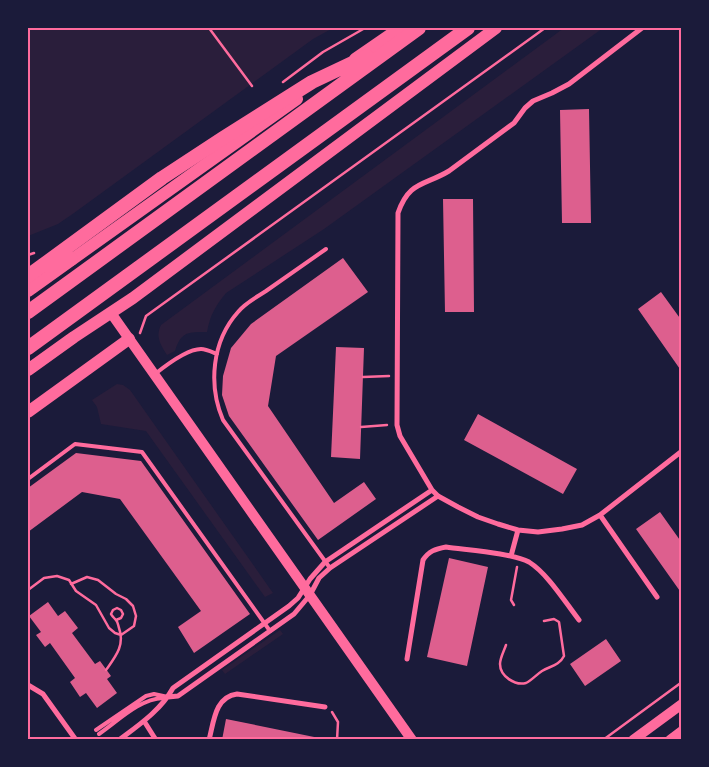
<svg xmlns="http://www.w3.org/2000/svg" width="709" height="767" viewBox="0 0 709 767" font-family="'Noto Sans',sans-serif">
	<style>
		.green { fill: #2a1e3b }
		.building { fill: #dd5f8e }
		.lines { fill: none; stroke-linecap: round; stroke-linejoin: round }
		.path { stroke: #ff6b9d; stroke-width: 2.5 }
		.service { stroke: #ff6b9d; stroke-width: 4 }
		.minor { stroke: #ff6b9d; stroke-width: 5 }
		.secondary { stroke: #ff6b9d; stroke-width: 10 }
		.primary { stroke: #ff6b9d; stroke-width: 12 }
		.trunk { stroke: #ff6b9d; stroke-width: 14 }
		.neatline { fill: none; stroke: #ff6b9d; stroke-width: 2 }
	</style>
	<rect width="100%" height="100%" fill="#1b1b3a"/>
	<path class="green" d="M28,28H333L313,39L74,213L58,224L28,236Z
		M564,28H603L324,229L226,293C216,305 210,315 207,332C189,332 181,331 175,351L167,355C161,345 155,337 161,325Z
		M117,384L123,385L130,390L273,593L265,597L146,431L101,424L97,407L92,400Z
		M280,630L283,634L225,674L222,670Z"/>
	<path class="building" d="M589,109L591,223H562L560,110Z
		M443,199H473L474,312H445Z
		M343,258L368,292L276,356L268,406L334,503L364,482L376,499L318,540L229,416L222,395L223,376L231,348L251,324Z
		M661,292L682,321V372L638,309Z
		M336,347L364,348L360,459L331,457Z
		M478,414L577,469L563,494L464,440Z
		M76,453L141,461L250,614L194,653L178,627L201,611L120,499L82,492L28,532V488Z
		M660,512L682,543V594L636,529Z
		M449,558L488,567L467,666L427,657Z
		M48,602L58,616L65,611L78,628L72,633L95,664L100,661L111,676L107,679L117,693L97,708L86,693L80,697L70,682L75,678L50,643L45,647L36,635L41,632L29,616Z
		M606,639L621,661L585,686L570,664Z
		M226,719L324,739V740H222Z"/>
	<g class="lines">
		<path class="path" d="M209,28L252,86
			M283,82L323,52L365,28
			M28,255L34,253
			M140,333L146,316L545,28
			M363,377L389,376
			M361,427L387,425
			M28,590L44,578L57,576L69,580L76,591L96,605L109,628L115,633L121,635L134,626L136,616L133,606L126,599L116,594L98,580L87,577L71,584
			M514,605L511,600L517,567
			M506,645C504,651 500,658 500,664C500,676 515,686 526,683C532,680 536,675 542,671C550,666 559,666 564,656L559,622L554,619L544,621
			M106,670C116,656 125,645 119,628C118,625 118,622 116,620C114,618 112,616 111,614L113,610L117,608L121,610L123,614L121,618L116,620
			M332,712L338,722L337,740
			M603,740L682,682"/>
		<path class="service" d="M326,249C306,263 286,277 266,291C257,297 245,303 238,312C212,341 208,385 223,420L330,568
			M155,374C165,366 187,349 201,349C206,349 212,352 217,354
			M28,479L75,444L142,452L270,631
			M28,676V685
			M96,730L146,696L154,694L168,697
			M99,734C118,721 139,699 163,698"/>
		<path class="minor" d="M642,28L569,84L552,93L533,101L525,108L514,123L449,171C424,186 409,181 398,213L397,425L400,436L432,490L438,496L458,507L478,517L498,524L518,530L538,532L562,529L582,525L600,515L682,451
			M600,515L657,597
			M511,556L518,530
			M407,659L423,560C429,551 435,549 446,547C466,550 512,553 529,562C548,574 565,602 579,620
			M28,685L43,694L76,740
			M168,697L178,696L294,614L310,595L319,578L330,568L438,496
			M144,721L156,740
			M119,740C139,725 161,710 173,688L289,606L298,598L310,579L325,562L432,490
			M209,740C214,721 215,697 237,694L325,707"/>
		<path class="secondary" d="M111,313L412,740
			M633,740L682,704
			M670,740L682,731"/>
		<path class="primary" d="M355,59L400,28
			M28,291L297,99
			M28,370L74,337L133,298L496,28
			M28,412L129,339"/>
		<path class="trunk" d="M48,266L71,259
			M28,276L162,178L223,138L312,82L367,56
			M28,312L419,28
			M28,348L468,28"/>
	</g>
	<rect width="709" height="767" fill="none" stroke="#1b1b3a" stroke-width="58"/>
	<rect x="29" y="29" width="651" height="709" class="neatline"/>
</svg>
